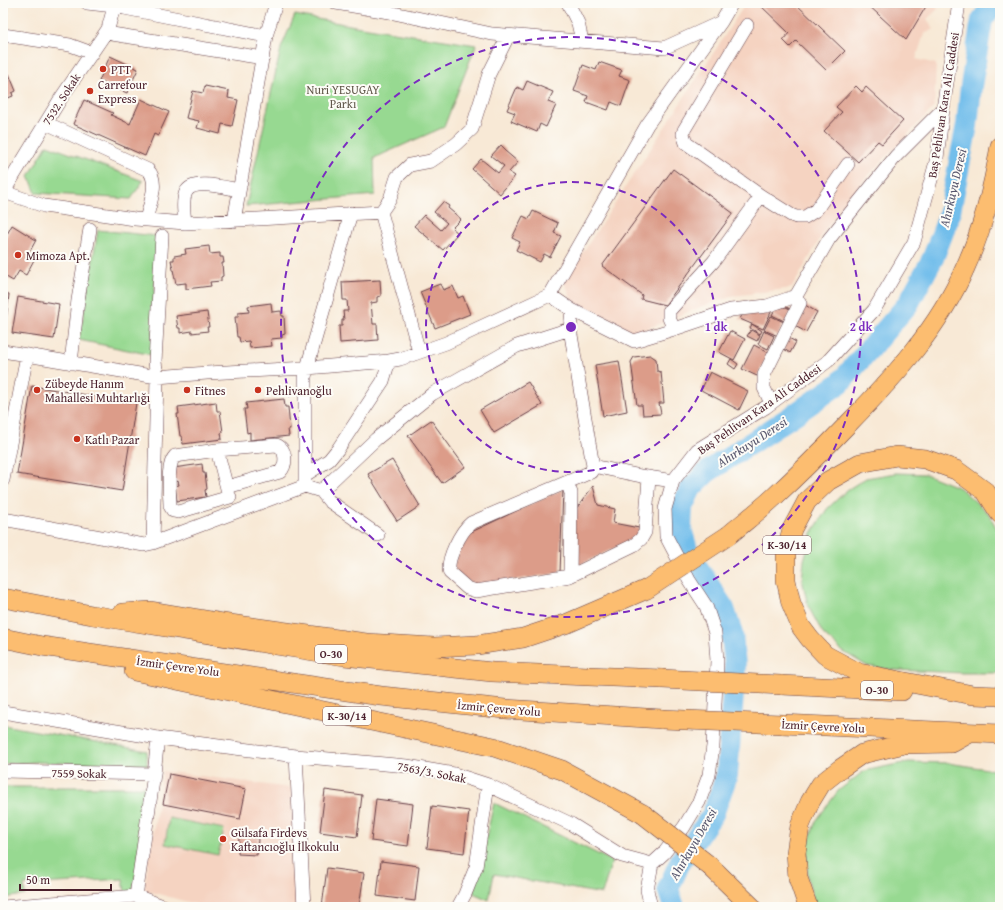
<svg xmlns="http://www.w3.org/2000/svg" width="1003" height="910" viewBox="0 0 1003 910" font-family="'Gentium Book Plus',serif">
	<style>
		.built { fill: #f5d3c1 }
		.green { fill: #97d991; stroke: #707c5e }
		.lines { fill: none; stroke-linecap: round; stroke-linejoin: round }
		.river { stroke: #72beeb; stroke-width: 22 }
		.building { fill: #dc9c89 }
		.minor-casing { stroke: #643d45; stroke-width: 14 }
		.highway-casing { stroke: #643d45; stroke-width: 20 }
		.minor { stroke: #fff; stroke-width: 13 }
		.highway { stroke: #fcbd6f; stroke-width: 19 }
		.highway-bridge-casing { stroke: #643d45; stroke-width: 20; stroke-linecap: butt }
		.highway-bridge { stroke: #fcbd6f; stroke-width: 19 }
		.ring { fill: none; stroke: #7b2cbf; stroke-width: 2; stroke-dasharray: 7 5 }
		.poi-dot { fill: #c8321e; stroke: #fdfcf7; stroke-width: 1.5 }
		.labels { text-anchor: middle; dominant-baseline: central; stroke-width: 4; stroke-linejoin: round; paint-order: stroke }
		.shield { fill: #fdfcf7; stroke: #806168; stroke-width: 1 }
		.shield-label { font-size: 11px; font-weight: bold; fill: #4a1f2b }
		.poi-label { font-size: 12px; fill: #4a1f2b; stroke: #fdfcf7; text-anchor: start }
		.park-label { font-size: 12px; fill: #61574a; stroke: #fdfcf7 }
		.street-label { font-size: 12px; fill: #4a1f2b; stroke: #fdfcf7 }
		.water-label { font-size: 13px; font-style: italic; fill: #58576e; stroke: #fdfcf7 }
		.centre { fill: #7b2cbf; stroke: #fdfcf7; stroke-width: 2 }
		.ring-label { font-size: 12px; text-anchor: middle; font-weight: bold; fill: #7b2cbf; stroke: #fdfcf7; stroke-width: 4; stroke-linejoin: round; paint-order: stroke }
	</style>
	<rect width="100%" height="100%" fill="#fdfcf7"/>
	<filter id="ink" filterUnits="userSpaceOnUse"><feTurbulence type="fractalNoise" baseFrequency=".025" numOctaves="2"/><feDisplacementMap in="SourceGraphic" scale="8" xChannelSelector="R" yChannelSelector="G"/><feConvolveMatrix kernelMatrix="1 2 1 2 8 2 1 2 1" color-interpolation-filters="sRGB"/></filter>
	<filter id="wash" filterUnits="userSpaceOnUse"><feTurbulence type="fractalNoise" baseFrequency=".012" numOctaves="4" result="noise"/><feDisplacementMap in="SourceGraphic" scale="16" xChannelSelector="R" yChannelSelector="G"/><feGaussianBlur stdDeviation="0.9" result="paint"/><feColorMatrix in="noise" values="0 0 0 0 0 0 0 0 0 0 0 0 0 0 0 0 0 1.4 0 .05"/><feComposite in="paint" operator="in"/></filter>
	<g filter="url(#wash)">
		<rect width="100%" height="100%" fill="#f8e9d6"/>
		<path class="built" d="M746,3H935L934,5L938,9L927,19L934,29L924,34L916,59L936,64L934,107L867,177L826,228L792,288L734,296L700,307L629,336L573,303L564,281Z
			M163,771L291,788L297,907H206L144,890Z"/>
		<path class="green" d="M295,15L355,26L476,45L444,127L374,158L375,195L246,206L281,48Z
			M47,145L143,181L131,199L36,193L29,176Z
			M98,230L157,236L152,355L79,340Z
			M896,473L925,474L960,488L988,513L1000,534V673H964L895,670L867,666L842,651L823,634L808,606L802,579L804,560L812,533L827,509L847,490L866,478Z
			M3,725L147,751V766L36,762L3,764Z
			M908,762L948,763L1000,771V907H815L808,879L806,848L816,821L838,791L864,771Z
			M3,787H150L133,892H125L123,879L24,885L25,895L3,898Z
			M494,803L612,861L602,894L494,874L489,900L473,893Z
			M169,818L224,829L218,855L165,844Z"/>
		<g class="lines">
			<path class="river" d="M674,907L668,889L681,860L713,814L727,775L735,666L732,634L724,609L688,553L681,529L682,507L691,488L707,472L798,412L840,383L908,304L933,258L949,216L967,125L971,86L982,20L994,3"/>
		</g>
		<g id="blocks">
			<path class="building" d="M758,3H795L845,51L826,70L796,41L790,47L783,40L789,33Z
				M866,3H928L906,40Z
				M110,56L138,69L127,93L99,81Z
				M599,62L622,70L619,76L630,80L621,106L611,102L608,110L586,102L588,96L574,91L583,65L596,70Z
				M3,69L6,75L9,74L16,91L12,93L13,96L3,100L6,107L3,108Z
				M527,81L553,92L548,102L556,105L546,127L540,124L537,132L511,121L515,113L507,110L517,87L523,90Z
				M205,86L229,91L228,98L238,100L232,126L222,124L220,134L197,128L199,121L186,118L193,91L203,93Z
				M856,86L862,92L866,87L903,121L882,144L878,141L858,162L824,131L842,112L836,107Z
				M141,99L169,112L158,136L154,134L145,156L73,124L84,100L113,113L111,115L130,124Z
				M501,145L506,150L505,151L518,162L509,172L515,176L500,194L472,169L481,159L498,173L504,166L491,156Z
				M673,169L733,213L665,305L641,299L642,295L602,266Z
				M443,202L449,206L448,208L461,219L452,228L458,233L443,250L414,226L424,215L441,230L447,223L434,212Z
				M533,211L558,223L554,233L561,236L550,257L544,254L540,262L516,250L520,242L512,238L523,216L529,219Z
				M12,225L36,240L29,253L36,256L26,275L19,271L13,281L3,275V237L5,238Z
				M209,246L210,254L220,253V257H223L224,263H222L223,276L221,277V281L210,282L211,286L186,289V283L176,284L171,260H174V256L186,254L185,249Z
				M380,280L381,296L377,297V302L371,303L373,324H377L378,340L340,343L339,326H342V320H344L343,311H348L347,300H343L342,282Z
				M440,284L443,290L453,286L458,298L463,296L470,314L435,328L420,292Z
				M3,293L9,294L5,330H3Z
				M18,297L59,304L54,339L12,333Z
				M271,303L272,312L281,311L282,316H284L285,334L282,335V338L271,339L272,346L250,348L249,341L240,342L239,337H237L235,317H238V313L249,312L248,306Z
				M805,305L817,312L806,332L793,325Z
				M786,307L792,310L786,322L772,315L775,309Z
				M773,308L763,329L740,319L742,315Z
				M207,312L209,327H207L208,331L192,333V331L180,333V328H178L176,316Z
				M771,316L784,322L778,336L764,330Z
				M752,324L762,331L760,334L750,328Z
				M751,330L760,335L757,341L747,336Z
				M730,331L745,339L734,360L719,352Z
				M764,331L774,336L768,349L758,344Z
				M787,337L796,342L790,353L781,347Z
				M754,345L769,353L757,376L742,369Z
				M650,355L656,359L657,371L661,372L664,403H659L661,414L643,415L642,405H637L631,362L634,357Z
				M731,359L738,364L735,369L728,364Z
				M619,361L627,411L603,416L595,365Z
				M710,372L748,391L739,410L701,390Z
				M528,382L542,405L494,433L480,410Z
				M32,386L136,403L122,491L17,474Z
				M284,399L285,407H288L290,429H288L289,436L250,440V432L247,433L244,409H247L246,403Z
				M216,402L217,411H220L223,432L221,433L222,439L183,444L182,436H180L177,414H179L178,407Z
				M431,420L465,467L442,483L408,436Z
				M392,460L420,506L397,521L368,474Z
				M202,464L203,473H205L207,489L205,490L206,497L177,501L175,486L179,485L178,481L175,482L173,468Z
				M593,486L598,505L615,509L613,523L639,528L638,537L575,567L574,512Z
				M563,489L560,573L475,586L451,571L465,535Z
				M169,774L246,789L240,819L163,804Z
				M325,790L362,795L357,837L320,832Z
				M376,799L413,804L408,846L371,841Z
				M432,806L469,811L464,853L427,848Z
				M239,837L258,838L257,855L238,854Z
				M381,861L419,866L415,901L377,896Z
				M327,868L364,873L359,907H322Z"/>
		</g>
	</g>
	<g filter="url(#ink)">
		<use href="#blocks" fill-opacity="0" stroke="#643d45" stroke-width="1"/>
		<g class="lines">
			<g class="minor-casing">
				<path id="minor" d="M87,3L114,6L266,36
					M336,3L389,12L492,34L664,48L719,23
					M568,3L578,23L582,41
					M747,25L684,130L683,134L686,143L761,196L791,215L796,217H805L816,210L848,164
					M108,29L112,34L263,58
					M3,35L70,45L92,53
					M46,123L148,170C160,182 149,205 146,220
					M4,192L44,206L135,219L185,223L381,212L390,199L397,177L410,165L431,161L456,144L472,129L489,74L508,36
					M3,193L61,98L108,29L115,3
					M381,212L419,352
					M234,221L266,36L276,3
					M185,223C184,214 182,200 186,192C193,178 227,188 239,190
					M572,310L634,341L674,329L731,310L767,306L796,296L829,239L896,156L943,109
					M570,329L593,466L641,476L673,481
					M674,329L669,318V311L714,261L761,196
					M3,351L157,377L207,373L307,368L389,361L400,359L446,343L550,295L647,125L721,22L732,3
					M71,363L78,300L90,229
					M771,403L764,388V375L800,303L796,296
					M217,450L229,496
					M593,466L591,472L471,523C461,531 445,561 450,573L467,588L476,591L570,576L634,545L641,539L645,532L649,478
					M305,475L329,460L338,449L383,381L389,361
					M3,480L27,355
					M567,482L571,493L570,576
					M305,486L321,491L376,439L432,394L517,346L570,329L572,310L550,295
					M227,487L280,472C287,465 287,448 276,445L217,450L175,456C166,465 170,493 170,506L173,511L178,512L230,497
					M321,491L329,501L378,535
					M3,519L144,545L153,543L305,486V377L307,368L351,213
					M153,543L157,377L155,362L162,236
					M3,712L158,738L296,756L304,907
					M296,756L407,766L454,774L488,785L476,867L465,894L458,907
					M3,771L154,774
					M488,785L571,824L622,856L652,864
					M136,896L154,774L158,738
					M3,907L136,896L166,907
					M651,907L647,890L652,864L664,853L684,827L699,802L709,775L713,746L717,661L715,633L706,606L689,580L666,536L665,509L673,481L697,450L766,407L828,361L874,310L914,242L937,158L943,109L959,3"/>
			</g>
			<g class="highway-casing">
				<path id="highway" d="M1000,514L986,492L956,470L925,459L897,456L860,463L828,481L807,501L792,529L786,552V580L791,603L801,627L810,639L825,655L859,673L973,695L1000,696
					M729,535C743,523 759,511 773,498C799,474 824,449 848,424C894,377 939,328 965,268C983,229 993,188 1000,146
					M3,598L92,615L344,656L492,672L662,679
					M123,613L151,611L230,624L366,643L434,647L477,645L523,638L568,623L647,589
					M3,638L42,646L381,696L505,709L662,719
					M134,671L494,747L562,770L643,814
					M781,685L902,691
					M782,724L1000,734
					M711,867L752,907
					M808,907L798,878L796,853L800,826L810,802L821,784L840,769L862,754L904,744L952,743L970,733"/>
			</g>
			<use href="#minor" class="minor"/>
			<use href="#highway" class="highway"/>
			<g class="highway-bridge-casing">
				<path id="highway-bridge" d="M647,589L729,535
					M662,679L781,685
					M662,719L782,724
					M643,814L711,867"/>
			</g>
			<use href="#highway-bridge" class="highway-bridge"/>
		</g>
	</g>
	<g class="ring">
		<circle cx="571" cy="327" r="145"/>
		<circle cx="571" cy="327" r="290"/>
	</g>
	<g class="poi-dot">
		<circle cx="103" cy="69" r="4"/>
		<circle cx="90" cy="91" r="4"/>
		<circle cx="18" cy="255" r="4"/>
		<circle cx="37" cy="390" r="4"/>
		<circle cx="187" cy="390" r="4"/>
		<circle cx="258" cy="390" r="4"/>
		<circle cx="77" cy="439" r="4"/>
		<circle cx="223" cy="839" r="4"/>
	</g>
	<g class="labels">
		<g class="shield">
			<rect x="763" y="536" width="48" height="18" rx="3"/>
			<rect x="315" y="645" width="32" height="18" rx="3"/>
			<rect x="861" y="681" width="32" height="18" rx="3"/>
			<rect x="323" y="707" width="48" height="18" rx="3"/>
		</g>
		<g class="shield-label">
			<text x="787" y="545">K-30/14</text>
			<text x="331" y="654">O-30</text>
			<text x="877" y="690">O-30</text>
			<text x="347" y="716">K-30/14</text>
		</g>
		<g class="poi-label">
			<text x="111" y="69">PTT</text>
			<text x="98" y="84">Carrefour<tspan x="98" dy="14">Express</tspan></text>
			<text x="26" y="255">Mimoza Apt.</text>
			<text x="45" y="383">Zübeyde Hanım<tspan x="45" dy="14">Mahallesi Muhtarlığı</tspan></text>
			<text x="195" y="390">Fitnes</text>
			<text x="266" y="390">Pehlivanoğlu</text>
			<text x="85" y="439">Katlı Pazar</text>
			<text x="231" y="832">Gülsafa Firdevs<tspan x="231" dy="14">Kaftancıoğlu İlkokulu</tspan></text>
		</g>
		<g class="park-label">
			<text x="343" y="89">Nuri YESUGAY<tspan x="343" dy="14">Parkı</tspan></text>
		</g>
		<g class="street-label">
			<text transform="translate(61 99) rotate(-57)">7532. Sokak</text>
			<text transform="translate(943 105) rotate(-81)">Baş Pehlivan Kara Ali Caddesi</text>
			<text transform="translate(759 409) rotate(-35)">Baş Pehlivan Kara Ali Caddesi</text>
			<text transform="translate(178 666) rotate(8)">İzmir Çevre Yolu</text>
			<text transform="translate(499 708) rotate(5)">İzmir Çevre Yolu</text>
			<text transform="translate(823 726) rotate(3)">İzmir Çevre Yolu</text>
			<text transform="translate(432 772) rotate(11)">7563/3. Sokak</text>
			<text transform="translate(79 773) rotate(1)">7559 Sokak</text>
		</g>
		<g class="water-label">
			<text transform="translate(953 188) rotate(-77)">Ahırkuyu Deresi</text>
			<text transform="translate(752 442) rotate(-33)">Ahırkuyu Deresi</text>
			<text transform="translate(693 844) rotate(-60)">Ahırkuyu Deresi</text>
		</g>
	</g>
	<circle cx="571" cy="327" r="6" class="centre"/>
	<g class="ring-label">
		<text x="716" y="331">1 dk</text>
		<text x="861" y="331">2 dk</text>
	</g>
	<rect width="1003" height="910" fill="none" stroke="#fdfcf7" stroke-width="16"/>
	<path d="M20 884v6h91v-6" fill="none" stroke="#4a1f2b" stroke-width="2"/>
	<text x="26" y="884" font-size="12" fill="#4a1f2b" stroke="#fdfcf7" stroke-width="3" paint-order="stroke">50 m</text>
</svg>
